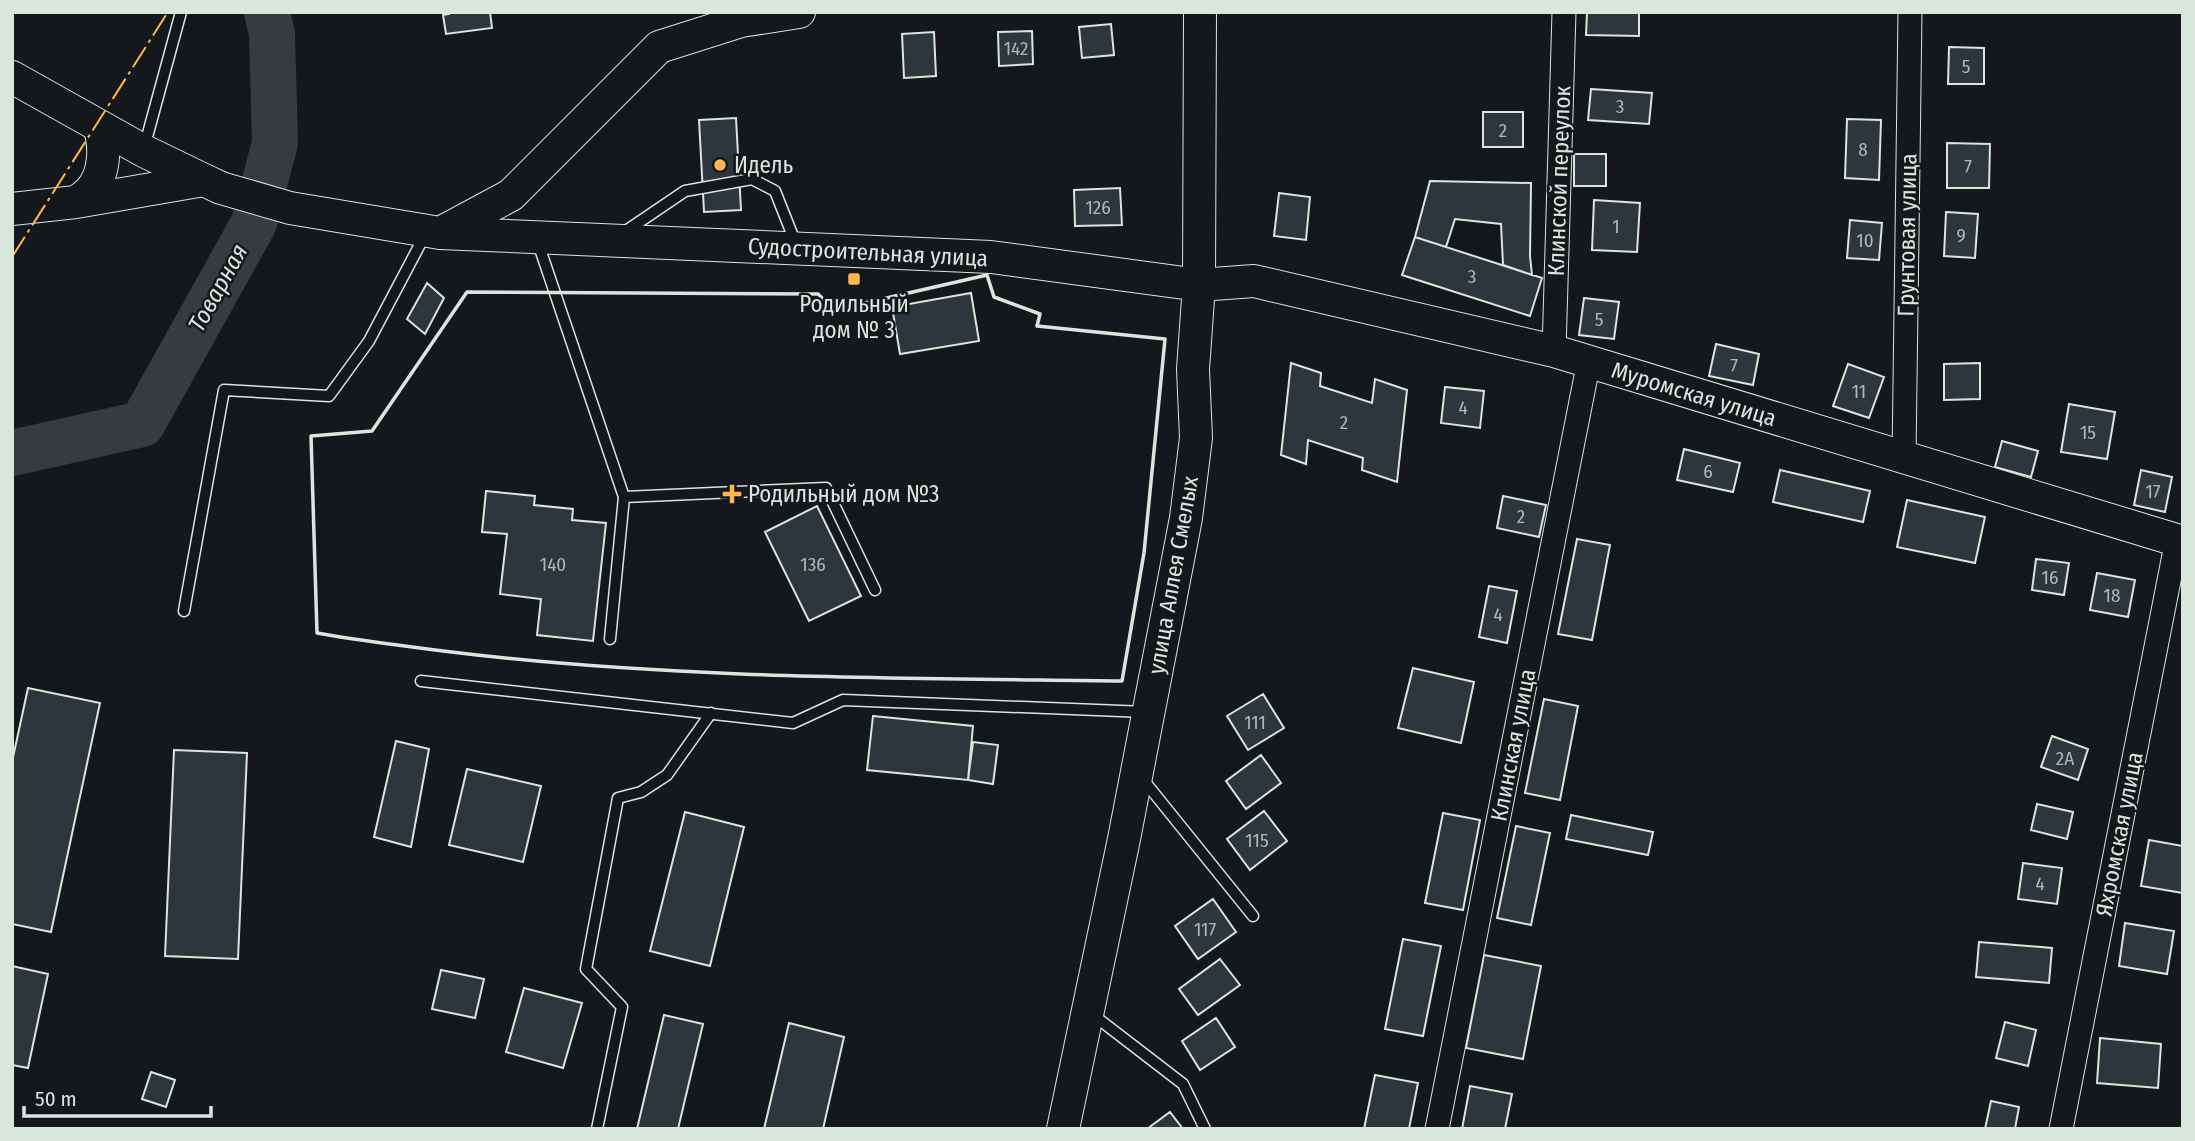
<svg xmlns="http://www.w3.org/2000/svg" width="2195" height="1141" viewBox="0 0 2195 1141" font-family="'Fira Sans Condensed',sans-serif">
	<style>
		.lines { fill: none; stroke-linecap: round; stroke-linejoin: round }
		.river { stroke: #363b3e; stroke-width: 46 }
		.building { fill: #2c363c; stroke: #d8e6dc; stroke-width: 2 }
		.service-casing { stroke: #d8e6dc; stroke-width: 13 }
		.minor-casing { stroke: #d8e6dc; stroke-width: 25 }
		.secondary-casing { stroke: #d8e6dc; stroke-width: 34 }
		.service { stroke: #14181c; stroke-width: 10 }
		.minor { stroke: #14181c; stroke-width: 23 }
		.secondary { stroke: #14181c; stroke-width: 32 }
		.wall { stroke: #d8e6dc; stroke-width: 3.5 }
		.power { stroke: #ffb74d; stroke-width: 2; stroke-dasharray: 24 5 3.5 5; stroke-linecap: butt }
		.poi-dot { fill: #ffb74d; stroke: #14181c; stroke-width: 2.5 }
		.labels { text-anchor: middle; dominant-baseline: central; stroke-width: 5; stroke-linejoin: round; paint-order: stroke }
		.number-label { font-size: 19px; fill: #adbab4 }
		.poi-label { font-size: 23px; fill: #d8e6dc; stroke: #14181c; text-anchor: start }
		.street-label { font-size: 23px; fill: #d8e6dc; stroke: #14181c }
		.water-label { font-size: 24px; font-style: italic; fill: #d8e6dc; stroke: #14181c }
	</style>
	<rect width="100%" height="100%" fill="#14181c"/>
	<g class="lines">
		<path class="river" d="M12,453L142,424L254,223L275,143L272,34L267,12"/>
	</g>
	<path class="building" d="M449,12H490L492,28L446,34L443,15L449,14Z
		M1587,12H1639V36L1586,35Z
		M1111,24L1114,55L1082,58L1079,27Z
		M1032,31L1033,64L999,66L998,32Z
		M934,32L936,76L904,78L902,34Z
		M1949,47L1984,48V84H1948Z
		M1591,89L1652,93L1649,124L1588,120Z
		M1483,112H1523V147H1483Z
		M736,118L741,210L704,212L699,120Z
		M1847,119L1881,120L1879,180L1845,178Z
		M1947,143L1990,144L1989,188H1947Z
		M1574,154H1606V186H1574Z
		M1430,181L1531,183L1530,256L1532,275L1503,265L1501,224L1455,219L1446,247L1415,237Z
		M1120,188L1122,225L1075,226L1074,190Z
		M1279,193L1310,197L1306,240L1274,236Z
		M1594,200L1640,203L1637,252L1592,250Z
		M1946,212L1978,214L1975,258L1944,256Z
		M1850,220L1882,223L1879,260L1847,258Z
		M1415,237L1542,278L1530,316L1402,275Z
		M427,283L444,298L425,334L407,319Z
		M971,293L979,341L900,354L892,307Z
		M1584,298L1619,302L1614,339L1579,335Z
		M1716,344L1759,354L1753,385L1709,376Z
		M1291,363L1321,373L1320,386L1372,403L1375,379L1407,390L1397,482L1362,470L1363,458L1308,440L1306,464L1281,455Z
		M1980,363V399L1944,400V364Z
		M1848,364L1884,377L1869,418L1833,406Z
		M1445,387L1484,391L1480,428L1441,423Z
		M2069,404L2115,412L2107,459L2061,452Z
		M2002,441L2038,451L2031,477L1995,467Z
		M1684,449L1740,463L1733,492L1677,480Z
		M1780,470L1870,491L1863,522L1773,502Z
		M2141,470L2172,477L2165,512L2134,505Z
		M486,491L535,496L534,505L573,509L572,520L606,523L593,641L537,635L541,599L500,594L507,534L482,532Z
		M1503,496L1546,505L1539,537L1497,528Z
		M1907,500L1985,517L1975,563L1897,547Z
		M817,506L861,596L809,621L765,532Z
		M1577,539L1610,545L1592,640L1558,634Z
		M2036,559L2069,563L2064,595L2032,590Z
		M2097,573L2135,580L2128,617L2090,610Z
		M1489,586L1517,591L1507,643L1479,637Z
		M1413,668L1474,682L1461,743L1398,728Z
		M28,688L100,703L51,932L12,924V762Z
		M1263,694L1284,728L1248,750L1227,716Z
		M1544,699L1578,706L1560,800L1525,793Z
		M873,716L973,726L968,780L867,770Z
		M2052,736L2088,749L2078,780L2041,767Z
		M396,741L429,749L411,847L374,837Z
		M973,742L998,745L993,784L968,780Z
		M174,750L247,753L238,959L165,956Z
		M1261,755L1281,783L1246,809L1226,781Z
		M467,769L541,786L523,862L449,845Z
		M2037,804L2073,812L2067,839L2031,830Z
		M1264,811L1287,841L1250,870L1227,839Z
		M685,812L744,827L710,966L650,951Z
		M1443,813L1480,820L1463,910L1425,903Z
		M1571,815L1653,832L1648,855L1566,839Z
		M1516,826L1550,833L1531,925L1497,918Z
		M2149,840L2183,846V893L2141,886Z
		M2023,863L2062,868L2057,904L2018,899Z
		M1213,899L1236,932L1198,959L1175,926Z
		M2125,923L2174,931L2167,974L2119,966Z
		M1403,939L1441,946L1423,1036L1385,1029Z
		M1979,942L2052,948L2049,983L1976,977Z
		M1484,955L1541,966L1523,1059L1466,1048Z
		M1220,959L1240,985L1198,1015L1179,989Z
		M12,966L48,974L28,1068L12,1065Z
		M441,970L484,979L475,1018L432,1009Z
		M524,988L582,1003L563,1068L506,1052Z
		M664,1015L703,1024L678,1129H637Z
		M1216,1018L1235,1047L1200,1070L1182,1041Z
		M2005,1022L2036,1030L2028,1066L1996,1058Z
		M789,1023L844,1037L823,1129H764Z
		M2100,1038L2161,1044L2158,1088L2097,1083Z
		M151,1072L175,1080L166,1107L142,1099Z
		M1375,1075L1418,1083L1409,1129H1364Z
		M1470,1086L1512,1094L1505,1129H1462Z
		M1991,1101L2019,1107L2015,1129H1985Z
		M1170,1112L1183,1129H1147Z"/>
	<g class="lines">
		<g class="service-casing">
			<path id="service" d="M144,148L181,12
				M623,233L685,191L752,179L775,191L796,244
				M537,240L624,497L610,639
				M624,497L826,488L875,590
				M184,611L224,390L329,396L369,341L426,233
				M421,681L793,723L843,700L1146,712
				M1141,777L1253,916
				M1092,1014L1183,1084L1205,1129
				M597,1129L622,1007L586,969L618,798L641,792L667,775L711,713"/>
		</g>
		<g class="minor-casing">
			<path id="minor" d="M1554,351L1564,12
				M1904,457L1910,12
				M1437,1129L1589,361
				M2061,1129L2177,540"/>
		</g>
		<g class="secondary-casing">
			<path id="secondary" d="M12,77L144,151L204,180L221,188L290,208L440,233L991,257L1199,285L1254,281L1554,351L2183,542
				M76,202C81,199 86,195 90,191C105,175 106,146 99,126
				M12,209L76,202L204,180
				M442,232L511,195L659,47L741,21L799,12
				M1063,1129L1124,839L1186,518L1196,438L1193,369L1199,285L1200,12"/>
		</g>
		<use href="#service" class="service"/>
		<use href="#minor" class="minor"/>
		<use href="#secondary" class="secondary"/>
		<path class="wall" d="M987,275L994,297L1040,314L1037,326L1165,339L1144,553L1122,681C895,678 668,679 443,651C401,645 359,641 317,633L311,436L372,431L467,292L818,294L834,310Z"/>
		<path class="power" d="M12,257L168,12"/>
	</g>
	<g class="poi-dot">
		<circle cx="720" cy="165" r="7"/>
		<rect x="847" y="272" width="14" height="14" rx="3.5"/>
		<path d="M728.5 483.5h7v7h7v7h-7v7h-7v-7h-7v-7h7z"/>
	</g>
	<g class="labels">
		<g class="number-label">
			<text x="1016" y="48">142</text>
			<text x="1966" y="66">5</text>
			<text x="1620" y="106">3</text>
			<text x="1503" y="130">2</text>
			<text x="1863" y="149">8</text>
			<text x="1968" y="166">7</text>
			<text x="1098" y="207">126</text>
			<text x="1616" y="226">1</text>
			<text x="1961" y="235">9</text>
			<text x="1865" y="240">10</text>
			<text x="1472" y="276">3</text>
			<text x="1599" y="319">5</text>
			<text x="1734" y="365">7</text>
			<text x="1859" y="391">11</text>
			<text x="1463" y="407">4</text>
			<text x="1344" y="422">2</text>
			<text x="2088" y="432">15</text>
			<text x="1708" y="471">6</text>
			<text x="2153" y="491">17</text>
			<text x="1521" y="516">2</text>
			<text x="553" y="564">140</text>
			<text x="813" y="564">136</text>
			<text x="2050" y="577">16</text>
			<text x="2112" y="595">18</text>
			<text x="1498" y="614">4</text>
			<text x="1255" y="722">111</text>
			<text x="2065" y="758">2А</text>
			<text x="1257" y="840">115</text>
			<text x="2040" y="883">4</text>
			<text x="1205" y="929">117</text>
		</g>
		<g class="poi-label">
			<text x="734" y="165">Идель</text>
			<text x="854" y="304" text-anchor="middle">Родильный<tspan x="854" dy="26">дом № 3</tspan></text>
			<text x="748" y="494">Родильный дом №3</text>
		</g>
		<g class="street-label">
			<text transform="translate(1559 181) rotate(-88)">Клинской переулок</text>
			<text transform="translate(1907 235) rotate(-89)">Грунтовая улица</text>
			<text transform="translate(868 252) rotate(3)">Судостроительная улица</text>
			<text transform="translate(1694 394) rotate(17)">Муромская улица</text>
			<text transform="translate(1173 575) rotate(-80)">улица Аллея Смелых</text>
			<text transform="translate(1513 745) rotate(-79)">Клинская улица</text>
			<text transform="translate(2119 834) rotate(-79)">Яхромская улица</text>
		</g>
		<g class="water-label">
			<text transform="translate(218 288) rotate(-61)">Товарная</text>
		</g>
	</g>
	<rect width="2195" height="1141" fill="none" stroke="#d8e6dc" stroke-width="28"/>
	<path d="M24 1106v10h187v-10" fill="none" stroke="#d8e6dc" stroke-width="3.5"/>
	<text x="35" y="1106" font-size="21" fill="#d8e6dc" stroke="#14181c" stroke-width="5" paint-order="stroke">50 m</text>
</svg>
